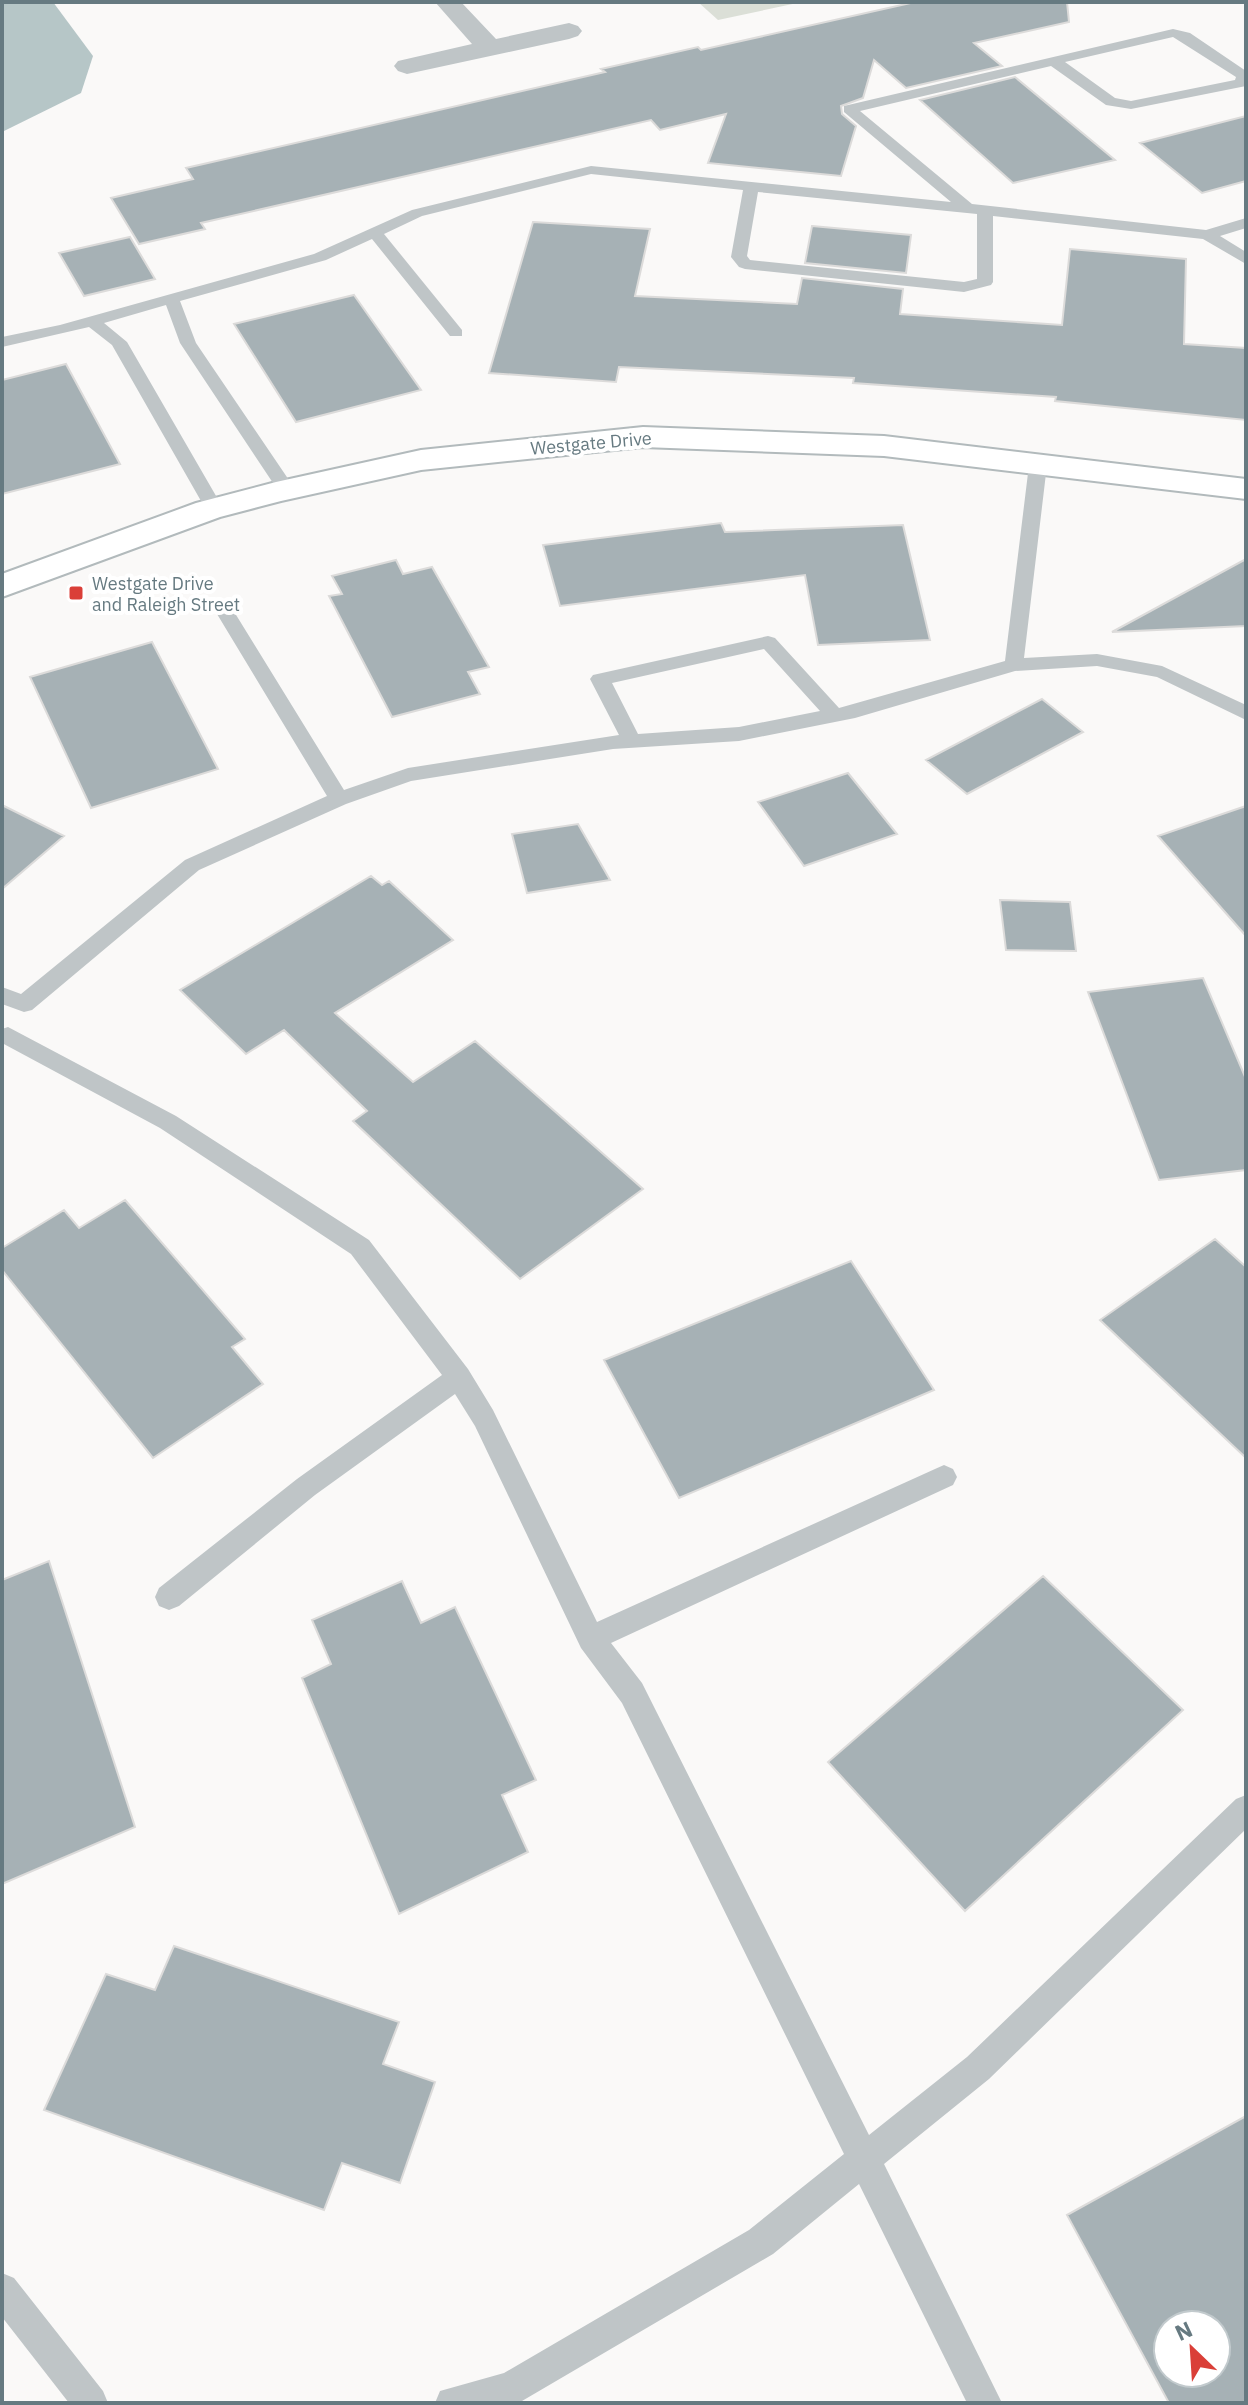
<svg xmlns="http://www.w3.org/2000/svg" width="1248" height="2405" viewBox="0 0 1248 2405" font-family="'IBM Plex Sans',sans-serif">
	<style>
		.green { fill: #dbdfd7 }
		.water { fill: #b6c6c7 }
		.building { fill: #a6b1b5; stroke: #dcdbda; stroke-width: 2; fill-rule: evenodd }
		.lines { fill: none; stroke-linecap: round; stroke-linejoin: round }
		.secondary-casing { stroke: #b2babc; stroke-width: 4 }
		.lane { fill: #bfc5c7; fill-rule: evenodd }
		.street { fill: #bfc5c7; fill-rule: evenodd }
		.secondary { fill: #fff; fill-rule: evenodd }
		.poi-dot { fill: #da3f38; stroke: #fff; stroke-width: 3 }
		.labels { text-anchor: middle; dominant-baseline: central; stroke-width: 8; stroke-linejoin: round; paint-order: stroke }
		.far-street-label { font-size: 18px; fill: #667a81; stroke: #fff }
		.far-poi-label { font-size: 18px; fill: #667a81; stroke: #fff; text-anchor: start }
	</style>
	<rect width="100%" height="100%" fill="#faf9f8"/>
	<path class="green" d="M698,2H802L718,20Z"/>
	<path class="water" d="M2,2H53L93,56L81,93L2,132Z"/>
	<path class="building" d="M915,2H1067L1069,22L974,43L1002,66L906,88L874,60L863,98L841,106L842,114L856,126L841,176L708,163L726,114L660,130L651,120L201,223L205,229L139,244L111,198L193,179L186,168L605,72L601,69L698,47L701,50Z
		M1015,77L1115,160L1013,183L920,100Z
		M1246,116V181L1202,193L1140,143Z
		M533,222L650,229L635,296L797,304L802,278L903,289L900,314L1062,325L1070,249L1186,259L1184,344L1246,348V420L1055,401L1056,397L853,383L854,378L619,367L616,382L489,373Z
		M812,226L911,235L906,273L805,263Z
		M130,237L155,279L84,296L59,253Z
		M354,295L421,390L296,422L234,324Z
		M66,364L120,464L2,494V380Z
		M721,523L725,532L903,525L930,640L818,645L805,575L560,606L543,545Z
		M1246,559V626L1112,632Z
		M396,560L403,574L432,567L489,667L468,672L480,694L392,717L329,596L342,594L332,576Z
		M152,642L218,769L91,808L30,677Z
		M1042,699L1083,732L967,794L926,760Z
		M848,773L897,834L804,866L758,802Z
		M2,805L64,836L2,889Z
		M1246,806V936L1158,836Z
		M578,824L610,880L527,893L512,834Z
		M371,876L382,885L389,881L453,940L335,1013L413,1082L475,1041L643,1189L520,1279L353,1121L367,1111L284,1030L246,1054L180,990Z
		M1000,900L1070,902L1076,951L1006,950Z
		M1203,978L1246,1079V1170L1159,1180L1088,992Z
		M125,1200L245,1339L232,1347L263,1384L153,1458L2,1270V1248L64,1210L79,1228Z
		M1215,1239L1246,1267V1458L1100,1320Z
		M851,1261L934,1390L679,1498L604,1360Z
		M49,1561L135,1827L2,1884V1580Z
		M1043,1576L1183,1710L965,1911L828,1762Z
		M402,1581L421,1623L455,1607L536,1780L502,1795L528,1852L399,1914L302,1678L331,1664L312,1620Z
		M174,1946L399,2022L383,2064L435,2082L400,2183L342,2163L324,2210L44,2110L106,1974L155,1990Z
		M1246,2116V2403H1169L1067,2215ZM1168,2325H1216V2373H1168Z"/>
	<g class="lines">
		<g class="secondary-casing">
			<path id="secondary" d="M643,427L884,436L1246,479V499L884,456L643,447L421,470L281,501L220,517L2,597V574L196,503L276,482L421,450Z"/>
		</g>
		<path class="lane" d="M1173,29L1190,33L1246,71V86L1131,109L1106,105L1051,66L860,111L972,204L1206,230L1246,218V228L1220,236L1246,252V264L1203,239L993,216V282L991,285L964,292L745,269L739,267L731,257L743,190L591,174L422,216L384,234L462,330V336H450L372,239L326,260L180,301L196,343L295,489L292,493H280L277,489L180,343L166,305L104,323L127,342L223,508L214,513L205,508L112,345L89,327L2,347V337L60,325L314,254L412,210L591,166L951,202L844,112V106ZM1173,37L1236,77L1235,80L1131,101L1115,98L1065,62ZM758,192L977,214V279L964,282L750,260L747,256Z
			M1038,460L1047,465L1024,658L1097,654L1162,666L1246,705V720L1157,677L1097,666L1015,671L855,718L739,741L613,749L411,781L346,804L199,870L32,1010L24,1012L2,1004V987L21,994L185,860L327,796L217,614L219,610H233L344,790L408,768L619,735L590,679L593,675L768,636L775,638L839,708L1005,661L1029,465ZM764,649L820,711L739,727L638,734L612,683Z
			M8,1027L176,1116L369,1240L468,1369L493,1410L597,1622L935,1469L944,1465L953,1469L957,1477L953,1485L611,1643L642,1683L869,2135L967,2057L1236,1799L1246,1795V1829L989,2079L884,2164L1002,2403H967L859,2184L773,2254L522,2401L435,2403L440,2391L504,2373L749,2230L844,2154L622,1703L581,1648L475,1426L455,1394L315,1495L179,1606L169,1610L159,1606L155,1597L159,1588L297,1479L442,1375L351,1254L160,1128L2,1043V1029Z
			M2,2273L14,2278L103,2391L108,2403H69L2,2317Z"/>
		<path class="street" d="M435,2H461L496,39L569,23L578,26L582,31L578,36L569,39L407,74L398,71L394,66L398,61L472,44Z"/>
		<use href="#secondary" class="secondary"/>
	</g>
	<rect class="poi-dot" x="68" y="585" width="16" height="16" rx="4"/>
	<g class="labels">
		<g class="far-street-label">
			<text transform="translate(591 443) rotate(-5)">Westgate Drive</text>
		</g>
		<g class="far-poi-label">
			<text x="92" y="583">Westgate Drive<tspan x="92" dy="21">and Raleigh Street</tspan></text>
		</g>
	</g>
	<rect width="1248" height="2405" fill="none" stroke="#667a81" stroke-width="8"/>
	<g transform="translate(1192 2349) rotate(335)"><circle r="38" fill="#ffffff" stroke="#c2cacd" stroke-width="2"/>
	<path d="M0-6L14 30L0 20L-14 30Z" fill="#da3f38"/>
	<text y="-12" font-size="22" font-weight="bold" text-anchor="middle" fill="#667a81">N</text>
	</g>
</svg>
